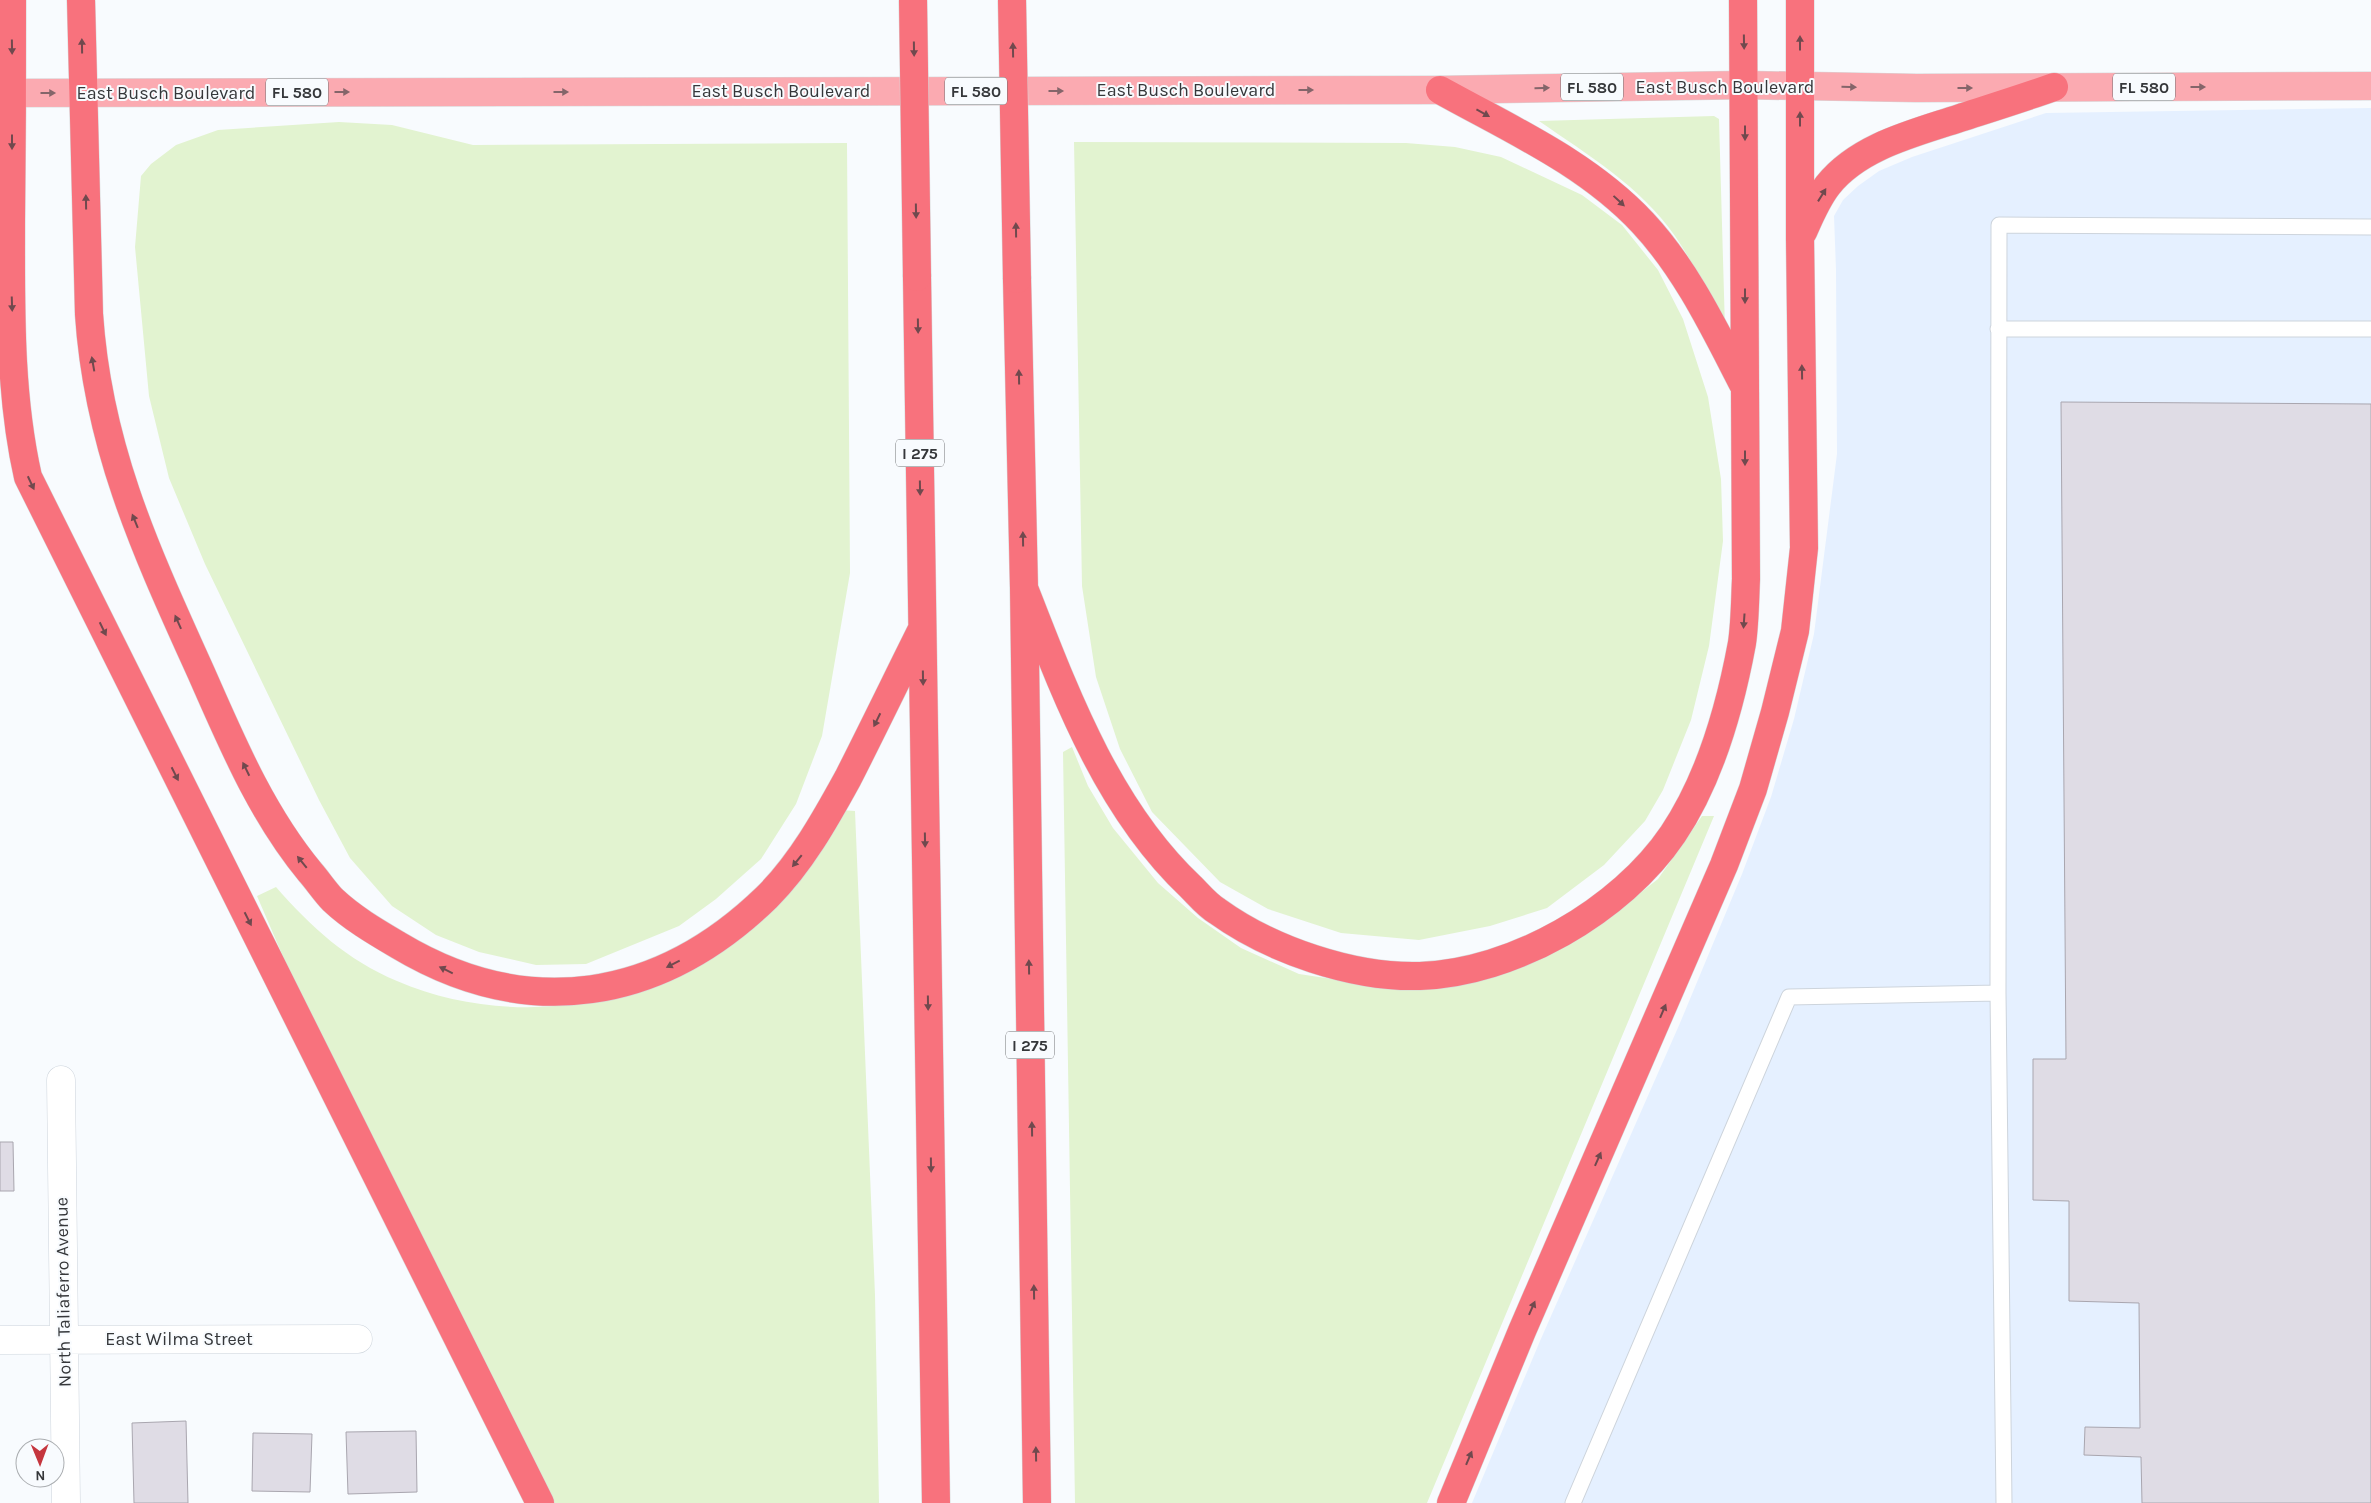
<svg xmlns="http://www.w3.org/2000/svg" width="2371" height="1503" viewBox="0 0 2371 1503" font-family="Karla,sans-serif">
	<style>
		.built { fill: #e5f0ff }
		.green { fill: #e2f3d0 }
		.building { fill: #dfdce5; stroke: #a9a6af }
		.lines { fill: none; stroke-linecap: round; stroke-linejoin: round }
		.service-casing { stroke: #cdd4dc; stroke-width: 17 }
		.minor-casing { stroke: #cdd4dc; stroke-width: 29 }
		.primary-casing { stroke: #d7d7d8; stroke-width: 29 }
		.motorway-casing { stroke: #d7d7d8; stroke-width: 29 }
		.service { stroke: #fff; stroke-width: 15 }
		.minor { stroke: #fff; stroke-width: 28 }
		.primary { stroke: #fbaab1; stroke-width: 28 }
		.motorway { stroke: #f8727d; stroke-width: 28 }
		.motorway-bridge-casing { stroke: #d7d7d8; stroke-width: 29; stroke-linecap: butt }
		.motorway-bridge { stroke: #f8727d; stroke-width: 28 }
		.oneway { fill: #70494e }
		.oneway2 { fill: #84656a }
		.labels { text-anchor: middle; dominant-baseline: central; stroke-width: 4; stroke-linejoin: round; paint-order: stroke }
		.shield { fill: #f8fbfe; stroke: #707275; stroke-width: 1 }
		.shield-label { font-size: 16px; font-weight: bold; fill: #35373a }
		.street-label { font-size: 18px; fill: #35373a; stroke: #f8fbfe }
	</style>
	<rect width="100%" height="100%" fill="#f8fbfe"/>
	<path class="built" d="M2371,108V1503H1472L1540,1341L1680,1023L1742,874L1771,797L1794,719L1814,634L1837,454L1836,270L1834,216L1843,200L1858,186L1879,171L1912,157L2046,113Z"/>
	<path class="green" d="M1714,116L1719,119L1725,329C1710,297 1695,265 1675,236C1640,186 1588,155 1539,121Z
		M339,122L392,125L473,145L847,143L850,573L822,736L796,804L761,859L716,899L679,926L586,964L536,965L479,952L436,935L392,906L350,858L319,800L205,564L169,478L149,396L135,247L141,176L151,164L176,145L218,130Z
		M1074,142L1406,143L1455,147L1501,157L1582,195L1622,225L1658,270L1683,319L1708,397L1721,479L1723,541L1709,646L1691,720L1663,790L1645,821L1604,865L1547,908L1490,926L1419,940L1341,933L1268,909L1220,882L1152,812L1120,749L1096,677L1082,586Z
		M1072,747L1088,786L1113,828L1158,883L1198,918L1241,948L1299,974L1379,986L1621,908L1658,879L1702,816H1714L1427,1503H1075L1063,752Z
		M840,810L855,811L875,1295L879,1503H553L288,968L257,896L276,887C311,927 347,960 397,981C508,1029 645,1009 741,937C783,906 811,852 840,810Z"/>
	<path class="building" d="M2061,402L2371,404V1503H2142L2141,1457L2084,1455L2085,1427L2140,1428L2139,1303L2069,1301V1201L2033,1200V1059H2066Z
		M0,1142H13L14,1191H0Z
		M186,1421L188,1503H134L132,1423Z
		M416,1431L417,1492L348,1494L346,1432Z
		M253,1433L312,1434L310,1492L252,1491Z"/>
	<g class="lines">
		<g class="service-casing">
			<path id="service" d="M1998,329H2371
				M1573,1503L1789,997L1998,993
				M2004,1503L1998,993L1999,225L2371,227"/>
		</g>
		<g class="minor-casing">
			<path id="minor" d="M61,1080L66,1503
				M0,1340L358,1339"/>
		</g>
		<g class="primary-casing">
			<path id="primary" d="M0,93L1440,90L1744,85L1916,88L2371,86"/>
		</g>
		<g class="motorway-casing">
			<path id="motorway" d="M12,0C12,73 12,147 11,220C11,306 9,393 28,477L540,1503
				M81,0L89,314C98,450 148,555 203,677C233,745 262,814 310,872C318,881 325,892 333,900C352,918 376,932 398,945C528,1023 660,1001 767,897C801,863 825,820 848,778C873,729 897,679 922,629
				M1440,90C1510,129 1587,163 1643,223C1686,269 1714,328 1743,384
				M1803,232C1810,216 1817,199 1828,185C1859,146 1915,133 1960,118C1991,108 2023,98 2054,87
				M917,277L936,1503
				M1017,279L1024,588L1037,1503
				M1024,588C1065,693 1107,808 1191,887C1199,895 1207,905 1217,911C1271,950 1353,978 1420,976C1513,973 1621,911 1673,834C1710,779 1730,708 1742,643C1745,622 1745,600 1746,579L1743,0
				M1451,1503L1522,1331L1724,865L1753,789L1775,712L1795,631L1804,548L1800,238V0"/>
		</g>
		<use href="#service" class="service"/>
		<use href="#minor" class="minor"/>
		<use href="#primary" class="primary"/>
		<use href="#motorway" class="motorway"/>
		<g class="motorway-bridge-casing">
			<path id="motorway-bridge" d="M913,0L917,277
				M1012,0L1017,279"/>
		</g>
		<use href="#motorway-bridge" class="motorway-bridge"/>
	</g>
	<defs><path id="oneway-solid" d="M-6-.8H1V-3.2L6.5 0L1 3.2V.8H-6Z" transform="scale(1.25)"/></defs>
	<g class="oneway">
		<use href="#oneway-solid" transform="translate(1744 42) rotate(89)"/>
		<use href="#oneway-solid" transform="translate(1800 43) rotate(-90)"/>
		<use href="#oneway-solid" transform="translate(82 46) rotate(-91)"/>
		<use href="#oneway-solid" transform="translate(12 47) rotate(89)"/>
		<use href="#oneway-solid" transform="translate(914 49) rotate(89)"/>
		<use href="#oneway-solid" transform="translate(1013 50) rotate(-91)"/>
		<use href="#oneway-solid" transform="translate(1483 113) rotate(29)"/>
		<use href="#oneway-solid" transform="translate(1800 119) rotate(-90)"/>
		<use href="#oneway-solid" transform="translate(1745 133) rotate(90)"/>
		<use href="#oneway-solid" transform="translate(12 142) rotate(90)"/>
		<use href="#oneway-solid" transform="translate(1822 195) rotate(-58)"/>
		<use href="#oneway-solid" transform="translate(1619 201) rotate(43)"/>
		<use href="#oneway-solid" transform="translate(86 202) rotate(-91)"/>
		<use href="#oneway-solid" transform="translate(916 211) rotate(89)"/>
		<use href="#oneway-solid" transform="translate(1016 230) rotate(-91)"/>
		<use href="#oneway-solid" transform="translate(1745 296) rotate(90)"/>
		<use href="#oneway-solid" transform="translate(12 304) rotate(88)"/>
		<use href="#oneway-solid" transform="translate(918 326) rotate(89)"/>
		<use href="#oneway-solid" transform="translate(93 364) rotate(-100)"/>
		<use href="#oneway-solid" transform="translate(1802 372) rotate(-91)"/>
		<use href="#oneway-solid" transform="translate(1019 377) rotate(-91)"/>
		<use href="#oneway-solid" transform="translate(1745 458) rotate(90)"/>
		<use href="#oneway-solid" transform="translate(31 483) rotate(65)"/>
		<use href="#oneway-solid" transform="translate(920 488) rotate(89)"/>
		<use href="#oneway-solid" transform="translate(135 521) rotate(-112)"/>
		<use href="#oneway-solid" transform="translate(1023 539) rotate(-91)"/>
		<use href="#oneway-solid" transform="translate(1744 621) rotate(94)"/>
		<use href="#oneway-solid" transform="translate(178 622) rotate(-114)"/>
		<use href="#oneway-solid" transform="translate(103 629) rotate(64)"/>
		<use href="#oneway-solid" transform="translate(923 678) rotate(89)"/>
		<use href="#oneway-solid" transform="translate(877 720) rotate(116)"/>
		<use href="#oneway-solid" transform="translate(246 769) rotate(-116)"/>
		<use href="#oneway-solid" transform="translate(175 774) rotate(63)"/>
		<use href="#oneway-solid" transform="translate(925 840) rotate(89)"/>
		<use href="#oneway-solid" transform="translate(797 861) rotate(129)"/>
		<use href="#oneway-solid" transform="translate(302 862) rotate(-129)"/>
		<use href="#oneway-solid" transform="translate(248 919) rotate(63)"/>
		<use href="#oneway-solid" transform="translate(673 964) rotate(153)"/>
		<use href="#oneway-solid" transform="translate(1029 967) rotate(-91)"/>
		<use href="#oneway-solid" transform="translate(446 970) rotate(-154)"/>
		<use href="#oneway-solid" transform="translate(928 1003) rotate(89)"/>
		<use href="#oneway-solid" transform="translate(1663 1011) rotate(-67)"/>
		<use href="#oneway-solid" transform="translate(1032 1129) rotate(-91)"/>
		<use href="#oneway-solid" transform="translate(1598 1159) rotate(-66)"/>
		<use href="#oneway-solid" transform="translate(931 1165) rotate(89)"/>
		<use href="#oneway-solid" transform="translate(1034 1292) rotate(-91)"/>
		<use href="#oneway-solid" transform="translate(1532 1308) rotate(-66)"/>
		<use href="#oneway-solid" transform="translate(1036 1454) rotate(-91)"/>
		<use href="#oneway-solid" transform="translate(1469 1458) rotate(-67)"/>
	</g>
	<g class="oneway2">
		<use href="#oneway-solid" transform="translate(1849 87) rotate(1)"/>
		<use href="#oneway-solid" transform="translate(2198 87)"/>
		<use href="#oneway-solid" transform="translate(1542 88) rotate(-1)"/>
		<use href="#oneway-solid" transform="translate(1965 88)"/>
		<use href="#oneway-solid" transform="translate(1306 90)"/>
		<use href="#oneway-solid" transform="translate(1056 91)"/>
		<use href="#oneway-solid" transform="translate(342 92)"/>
		<use href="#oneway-solid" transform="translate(561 92)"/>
		<use href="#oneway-solid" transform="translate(48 93)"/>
	</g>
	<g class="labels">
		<g class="shield">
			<rect x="1561" y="73.5" width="62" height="27" rx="4"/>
			<rect x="2113" y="73.5" width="62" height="27" rx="4"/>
			<rect x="945" y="77.5" width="62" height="27" rx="4"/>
			<rect x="266" y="78.5" width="62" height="27" rx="4"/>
			<rect x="896" y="439.5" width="48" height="27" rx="4"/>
			<rect x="1006" y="1031.5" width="48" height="27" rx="4"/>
		</g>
		<g class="shield-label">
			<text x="1592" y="87">FL 580</text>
			<text x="2144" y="87">FL 580</text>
			<text x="976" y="91">FL 580</text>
			<text x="297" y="92">FL 580</text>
			<text x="920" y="453">I 275</text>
			<text x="1030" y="1045">I 275</text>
		</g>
		<g class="street-label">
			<text x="1725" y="87">East Busch Boulevard</text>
			<text x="1186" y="90">East Busch Boulevard</text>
			<text x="781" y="91">East Busch Boulevard</text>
			<text x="166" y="93">East Busch Boulevard</text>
			<text transform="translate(63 1292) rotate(-91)">North Taliaferro Avenue</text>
			<text x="179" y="1339">East Wilma Street</text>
		</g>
	</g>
	<g transform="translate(40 1463) rotate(179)"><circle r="24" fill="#f8fbfe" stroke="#aaadb0"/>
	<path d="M0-4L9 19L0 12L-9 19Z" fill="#c5363e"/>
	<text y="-8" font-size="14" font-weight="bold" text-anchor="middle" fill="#35373a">N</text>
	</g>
</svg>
